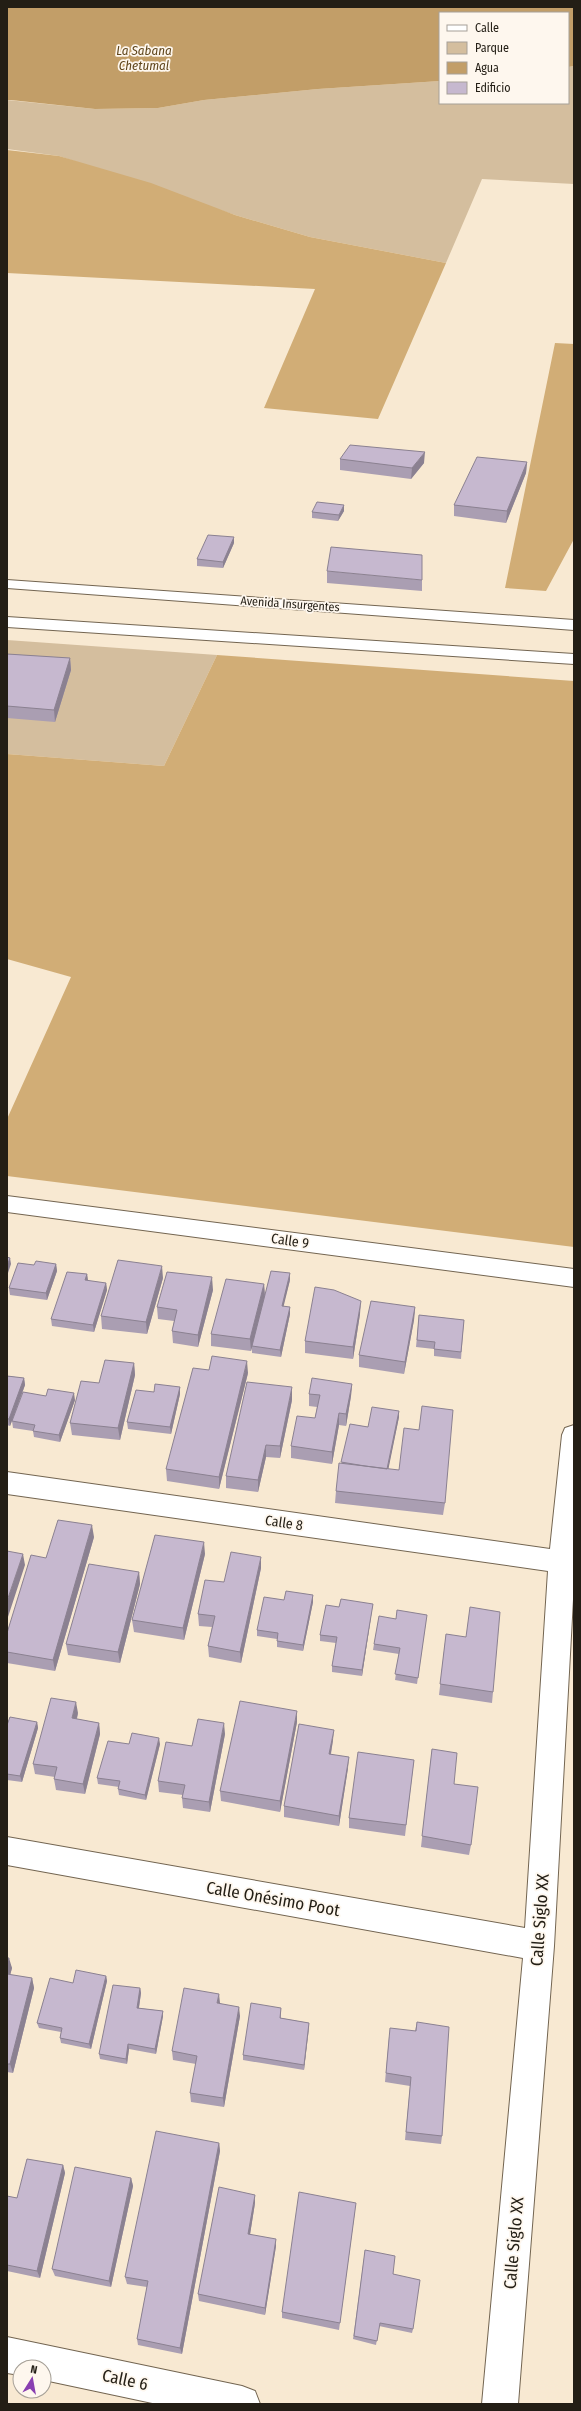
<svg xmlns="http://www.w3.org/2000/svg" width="581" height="2411" viewBox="0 0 581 2411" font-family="'Fira Sans Condensed',sans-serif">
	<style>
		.green { fill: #d4be9e }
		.forest { fill: #d1ad76 }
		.water { fill: #c29e68 }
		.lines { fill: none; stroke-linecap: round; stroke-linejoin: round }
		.street-casing { stroke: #736551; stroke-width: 2 }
		.primary-casing { stroke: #736551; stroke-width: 2 }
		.street { fill: #fff; fill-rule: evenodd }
		.primary { fill: #fff; fill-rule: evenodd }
		.wall { fill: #aa9eb2 }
		.shaded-wall { fill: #8b8191 }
		.building { fill: #c6b8cf; stroke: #8b8191 }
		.labels { text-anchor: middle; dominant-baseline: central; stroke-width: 3.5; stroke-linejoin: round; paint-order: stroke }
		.far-street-label { font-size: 12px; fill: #231e15; stroke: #fef7ee }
		.far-water-label { font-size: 13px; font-style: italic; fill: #5f451b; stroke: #fef7ee }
		.street-label { font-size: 14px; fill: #231e15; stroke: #fef7ee }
		.near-street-label { font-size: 17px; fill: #231e15; stroke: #fef7ee }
	</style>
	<rect width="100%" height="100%" fill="#f8e9d2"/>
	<path class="green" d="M574,66V184L482,179L446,263L310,237L235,215L59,156L7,149V100L95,109L158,108L204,100L318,89L440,81V103H568V67Z
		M7,640L217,655L164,766L7,754Z"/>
	<path class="forest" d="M7,150L59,156L151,183L235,215L310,237L446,263L378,419L264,408L315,289L7,273Z
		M555,343L574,344V539L546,591L505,588Z
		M217,655L574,681V1247L7,1176V1119L71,977L7,959V754L164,766Z"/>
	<path class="water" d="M7,7H574V66L568,67V13H440V81L318,89L204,100L158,108L95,109L11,100H7Z"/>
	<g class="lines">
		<g class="street-casing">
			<path id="street" d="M7,1196L574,1269V1287L7,1212Z
				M574,1425V1581L554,1946L518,2404H482L523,1958L7,1865V1837L525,1928L548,1571L7,1494V1472L550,1549L562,1435L565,1428Z
				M7,2337L242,2386L255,2391L260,2404H157L44,2380V2367H20V2375L7,2373Z"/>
		</g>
		<g class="primary-casing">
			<path id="primary" d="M7,580L574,620V630L7,588Z
				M7,617L574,654V664L7,627Z"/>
		</g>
		<use href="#street" class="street"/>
		<use href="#primary" class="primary"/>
	</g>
	<path class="wall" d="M340,459L424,463L411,479L340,470Z
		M527,462L526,473L506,523L454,516V505Z
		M344,505V511L338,521L312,518V512Z
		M234,543L223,568L197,566V559Z
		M327,571L422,580V591L327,583Z
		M7,654L70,658L71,670L55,722L7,718Z
		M56,1264L57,1271L47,1300L10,1295L9,1288L34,1265Z
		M87,1274L88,1281L106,1283L107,1290L94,1332L52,1326L51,1319Z
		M163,1278L147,1334L102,1329L101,1316Z
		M290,1280L283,1306L290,1314L281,1357L252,1353V1346L263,1304L251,1351L211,1346V1334L264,1284L265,1296Z
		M213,1290L198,1347L173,1343L172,1331L174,1321L158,1319L157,1307Z
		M415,1307L414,1320L404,1374L359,1367V1355Z
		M360,1314L353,1359L305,1353V1341Z
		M419,1315L464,1320L461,1359L434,1356V1349L416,1347Z
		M134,1363L135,1375L120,1440L72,1435L70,1423L99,1383Z
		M248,1373L219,1489L167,1481L166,1469Z
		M7,1376L24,1378L25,1385L13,1419L46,1396L75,1400L60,1442L34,1437L33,1431L13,1428L12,1421L10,1426L7,1425Z
		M352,1384L351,1396L346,1426L339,1425L332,1464L291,1458V1446L315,1418L317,1407L309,1406V1394Z
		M180,1387V1394L171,1434L128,1429L127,1422L154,1392Z
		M292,1400L280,1458L266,1457L258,1492L226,1488V1476Z
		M399,1411V1417L388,1469L445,1503L443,1515L335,1503L336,1491L350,1424L368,1427Z
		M94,1537L55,1671L7,1663V1633L46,1558Z
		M205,1554L184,1640L134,1632L132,1620Z
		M261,1568L241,1663L209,1657L208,1646L212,1627L199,1626L198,1614L224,1582Z
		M139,1572L140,1584L120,1663L68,1655L66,1644Z
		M313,1595V1602L303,1651L277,1647V1639L257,1636V1630L284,1600Z
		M373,1604L372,1610L362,1676L332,1672V1666L336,1643L320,1641V1635L339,1607Z
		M396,1619L426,1621L417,1684L395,1680L399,1654L373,1650L374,1644Z
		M446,1634L493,1692L492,1703L439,1695Z
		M78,1713L77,1719L99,1723L100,1734L85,1794L56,1790L54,1779L55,1777L35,1774L33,1764Z
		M37,1722L38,1728L22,1782L7,1780V1725Z
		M297,1722L280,1812L221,1801L220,1791Z
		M225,1734L210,1812L183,1808L182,1798L183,1795L159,1792L158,1781L192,1746Z
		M333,1740L331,1754L348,1768L339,1826L284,1817V1806Z
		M129,1744H160L146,1800L119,1795L118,1789L119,1787L98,1784L97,1778Z
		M432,1749L454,1784L471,1845L469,1855L421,1847Z
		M414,1760L405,1836L349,1828V1818Z
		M7,1958L12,1968L10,1975L32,1978L34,1988L13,2073L7,2072Z
		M106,1976L107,1981L91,2049L61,2043L60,2038L61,2032L39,2028L37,2023L73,1983Z
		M140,1988L141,1993L139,2008L163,2011V2016L156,2054L129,2049L127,2064L100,2059L99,2054Z
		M220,2003L240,2016L224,2107L191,2102L190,2093L196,2064L173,2060L172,2051Z
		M281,2008V2018L309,2023L304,2070L243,2060V2055Z
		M417,2022L442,2136L441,2144L405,2140L410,2086L385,2082L389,2037L415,2031Z
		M219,2143L220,2151L182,2354L138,2345L137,2339L147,2287L127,2284L125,2277Z
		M63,2165L65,2173L40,2278L7,2271V2196L17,2198Z
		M131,2178L133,2186L111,2287L55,2276L52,2269Z
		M255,2203L250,2234L276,2246L265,2315L199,2301L198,2294Z
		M355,2211L339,2330L282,2318V2312Z
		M365,2250L393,2274L413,2329L412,2333L379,2326L376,2345L353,2339Z"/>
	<path class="shaded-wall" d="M425,452L424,463L411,479L412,468Z
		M527,462L526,473L506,523L507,511Z
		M344,505V511L338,521L339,515Z
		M234,537V543L223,568V562Z
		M70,658L71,670L55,722L54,710Z
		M10,1258L11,1264L7,1276V1266Z
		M56,1264L57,1271L47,1300L46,1293Z
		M162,1266L163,1278L147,1334L146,1322Z
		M290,1273V1280L282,1313V1306Z
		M87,1274L88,1281L85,1280Z
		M212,1277L213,1290L198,1347V1335Z
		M106,1283L107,1290L94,1332L93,1325Z
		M264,1284L265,1297L251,1351L250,1339Z
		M361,1301L360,1314L353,1359V1347Z
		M290,1307V1314L281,1357L280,1350Z
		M415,1307L414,1320L404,1374L405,1362Z
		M247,1361L248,1373L219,1489V1477Z
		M134,1363L135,1375L120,1440L118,1428Z
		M24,1378L25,1385L10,1426L9,1419Z
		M352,1384L351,1396L346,1426V1414Z
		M180,1387V1394L171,1434L170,1427Z
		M292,1387V1400L280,1458V1446Z
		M74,1393L75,1400L60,1442L59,1435Z
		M399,1411V1417L387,1476V1470Z
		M339,1413V1425L332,1464V1452Z
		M266,1445V1457L258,1492V1480Z
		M92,1525L94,1537L55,1671L53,1660Z
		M204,1542L205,1554L184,1640L183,1628Z
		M23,1554L25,1565L7,1620V1601Z
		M261,1557V1568L241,1663L240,1652Z
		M139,1572L140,1584L120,1663L118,1652Z
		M313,1595V1602L303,1651V1645Z
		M373,1604L372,1610L362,1676V1670Z
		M76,1702L78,1713L74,1729L72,1718Z
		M297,1711V1722L280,1812V1801Z
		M37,1722L38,1728L22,1782L20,1776Z
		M99,1723L100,1734L85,1794L83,1784Z
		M224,1723L225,1734L210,1812L209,1802Z
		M334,1730L333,1740L329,1764V1754Z
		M159,1738L160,1744L146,1800L145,1795Z
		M349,1757L348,1768L339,1826V1816Z
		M9,1958L12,1968L8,1983L7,1980V1965Z
		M106,1976L107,1981L91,2049L89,2044Z
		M32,1978L34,1988L13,2073L10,2064Z
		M140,1988L141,1993L138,2013L137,2008Z
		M219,1994L220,2003H217Z
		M239,2007L240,2016L224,2107L223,2098Z
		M163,2011V2016L156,2054L155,2049Z
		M309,2023V2028L304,2070V2065Z
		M128,2044L129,2049L127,2064L126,2059Z
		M219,2143L220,2151L182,2354L180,2348Z
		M63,2165L65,2173L40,2278L37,2271Z
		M131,2178L133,2186L111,2287L109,2281Z
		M255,2195V2203L249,2241L248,2234Z
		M276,2239V2246L265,2315V2308Z"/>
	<path class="building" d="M350,445L425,452L412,468L340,459Z
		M477,457L527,462L507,511L454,505Z
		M317,502L344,505L339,515L312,512Z
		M208,535L234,537L223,562L197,559Z
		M331,547L422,555V580L327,571Z
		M7,654L70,658L54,710L7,706Z
		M7,1257L10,1258L7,1266Z
		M118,1260L162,1266L146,1322L101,1316Z
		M36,1261L56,1264L46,1293L9,1288L18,1263L34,1265Z
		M271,1271L290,1273L282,1306L290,1307L280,1350L252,1346Z
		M67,1272L87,1274L85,1280L106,1283L93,1325L51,1319Z
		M167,1272L212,1277L198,1335L172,1331L177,1310L157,1307Z
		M226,1279L264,1284L250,1339L211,1334Z
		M315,1287L334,1290L361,1301L353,1347L305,1341Z
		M371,1301L415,1307L405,1362L359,1355Z
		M419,1315L464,1320L461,1352L434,1349L435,1342L417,1340Z
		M212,1356L247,1361L219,1477L166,1469L193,1368L209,1370Z
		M105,1360L134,1363L118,1428L70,1423L81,1381L99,1383Z
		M7,1376L24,1378L9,1419H7Z
		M312,1378L352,1384L346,1414L339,1413L332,1452L291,1446L297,1416L315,1418L320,1395L309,1394Z
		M247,1382L292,1387L280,1446L266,1445L258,1480L226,1476Z
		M155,1384L180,1387L170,1427L127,1422L136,1390L154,1392Z
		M48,1389L74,1393L59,1435L33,1431L35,1425L12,1421L23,1392L46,1396Z
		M422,1406L453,1410L445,1503L336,1491L339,1463L399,1470L404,1428L419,1430Z
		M372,1407L399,1411L387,1469L365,1466L341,1462L350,1424L368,1427Z
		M58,1520L92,1525L53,1660L7,1652V1633L31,1555L46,1558Z
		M155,1535L204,1542L183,1628L132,1620Z
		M7,1551L23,1554L7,1601Z
		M231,1552L261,1557L240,1652L208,1646L215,1616L198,1614L205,1580L224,1582Z
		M89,1564L139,1572L118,1652L66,1644Z
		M286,1591L313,1595L303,1645L277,1641L278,1633L257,1630L264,1597L284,1600Z
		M341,1599L373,1604L362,1670L332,1666L337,1637L320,1635L326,1605L339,1607Z
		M470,1607L500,1612L493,1692L440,1684L446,1634L466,1637Z
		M397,1610L427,1615L418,1678L395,1674L400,1648L374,1644L379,1616L396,1619Z
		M51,1698L76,1702L72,1718L99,1723L83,1784L54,1779L57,1767L33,1764Z
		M240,1701L297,1711L280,1801L220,1791Z
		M10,1717L37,1722L20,1776L7,1774V1725Z
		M198,1719L224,1723L209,1802L182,1798L185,1785L158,1781L166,1742L192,1746Z
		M299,1724L334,1730L329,1754L349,1757L339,1816L284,1806Z
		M132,1733L159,1738L145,1795L118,1789L120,1781L97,1778L108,1741L129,1744Z
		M432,1749L457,1753L454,1784L478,1787L471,1845L422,1836Z
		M358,1752L414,1760L406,1825L349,1818Z
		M7,1958H9L7,1965Z
		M76,1970L106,1976L89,2044L60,2038L62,2028L37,2023L50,1978L73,1983Z
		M7,1974L32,1978L10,2064H7Z
		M113,1985L140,1988L137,2008L163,2011L155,2049L128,2044L126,2059L99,2054Z
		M184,1988L219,1994L217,2003L239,2007L223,2098L190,2093L197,2056L172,2051Z
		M251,2003L281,2008L280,2018L309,2023L304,2065L243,2055Z
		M417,2022L449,2027L442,2136L406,2132L411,2077L386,2073L390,2028L416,2031Z
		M156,2131L219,2143L180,2348L137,2339L148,2281L125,2277Z
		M27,2159L63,2165L37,2271L7,2265V2196L17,2198Z
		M75,2167L131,2178L109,2281L52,2269Z
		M219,2187L255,2195L248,2234L276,2239L265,2308L198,2294Z
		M299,2192L356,2203L340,2323L282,2312Z
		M365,2250L395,2256L393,2274L420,2280L413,2329L380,2323L377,2341L354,2336Z"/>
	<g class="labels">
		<g class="far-street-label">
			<text transform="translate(290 604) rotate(4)">Avenida Insurgentes</text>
		</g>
		<g class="far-water-label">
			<text x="144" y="50">La Sabana<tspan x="144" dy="15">Chetumal</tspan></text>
		</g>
		<g class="street-label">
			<text transform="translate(290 1241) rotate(8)">Calle 9</text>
			<text transform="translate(284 1523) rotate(8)">Calle 8</text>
		</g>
		<g class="near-street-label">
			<text transform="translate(273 1899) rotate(10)">Calle Onésimo Poot</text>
			<text transform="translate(540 1920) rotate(-86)">Calle Siglo XX</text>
			<text transform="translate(514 2243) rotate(-85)">Calle Siglo XX</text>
			<text transform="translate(125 2380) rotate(12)">Calle 6</text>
		</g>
	</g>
	<rect width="581" height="2411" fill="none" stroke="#231e15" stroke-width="16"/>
	<rect x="439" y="12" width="130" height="92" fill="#fef7ee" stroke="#a6a097"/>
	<rect x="447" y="25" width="20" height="6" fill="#ffffff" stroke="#a6a097"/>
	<text x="475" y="32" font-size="12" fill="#231e15">Calle</text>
	<rect x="447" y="42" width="20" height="12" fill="#d4be9e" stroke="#a6a097"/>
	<text x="475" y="52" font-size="12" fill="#231e15">Parque</text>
	<rect x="447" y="62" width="20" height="12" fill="#c29e68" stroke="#a6a097"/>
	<text x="475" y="72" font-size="12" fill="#231e15">Agua</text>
	<rect x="447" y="82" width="20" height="12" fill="#c6b8cf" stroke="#a6a097"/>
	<text x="475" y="92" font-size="12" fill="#231e15">Edificio</text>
	<g transform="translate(32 2379) rotate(11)"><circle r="19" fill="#fef7ee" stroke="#a6a097"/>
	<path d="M0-3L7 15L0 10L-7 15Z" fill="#893fb1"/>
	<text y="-6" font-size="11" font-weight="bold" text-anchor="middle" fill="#231e15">N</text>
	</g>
</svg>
